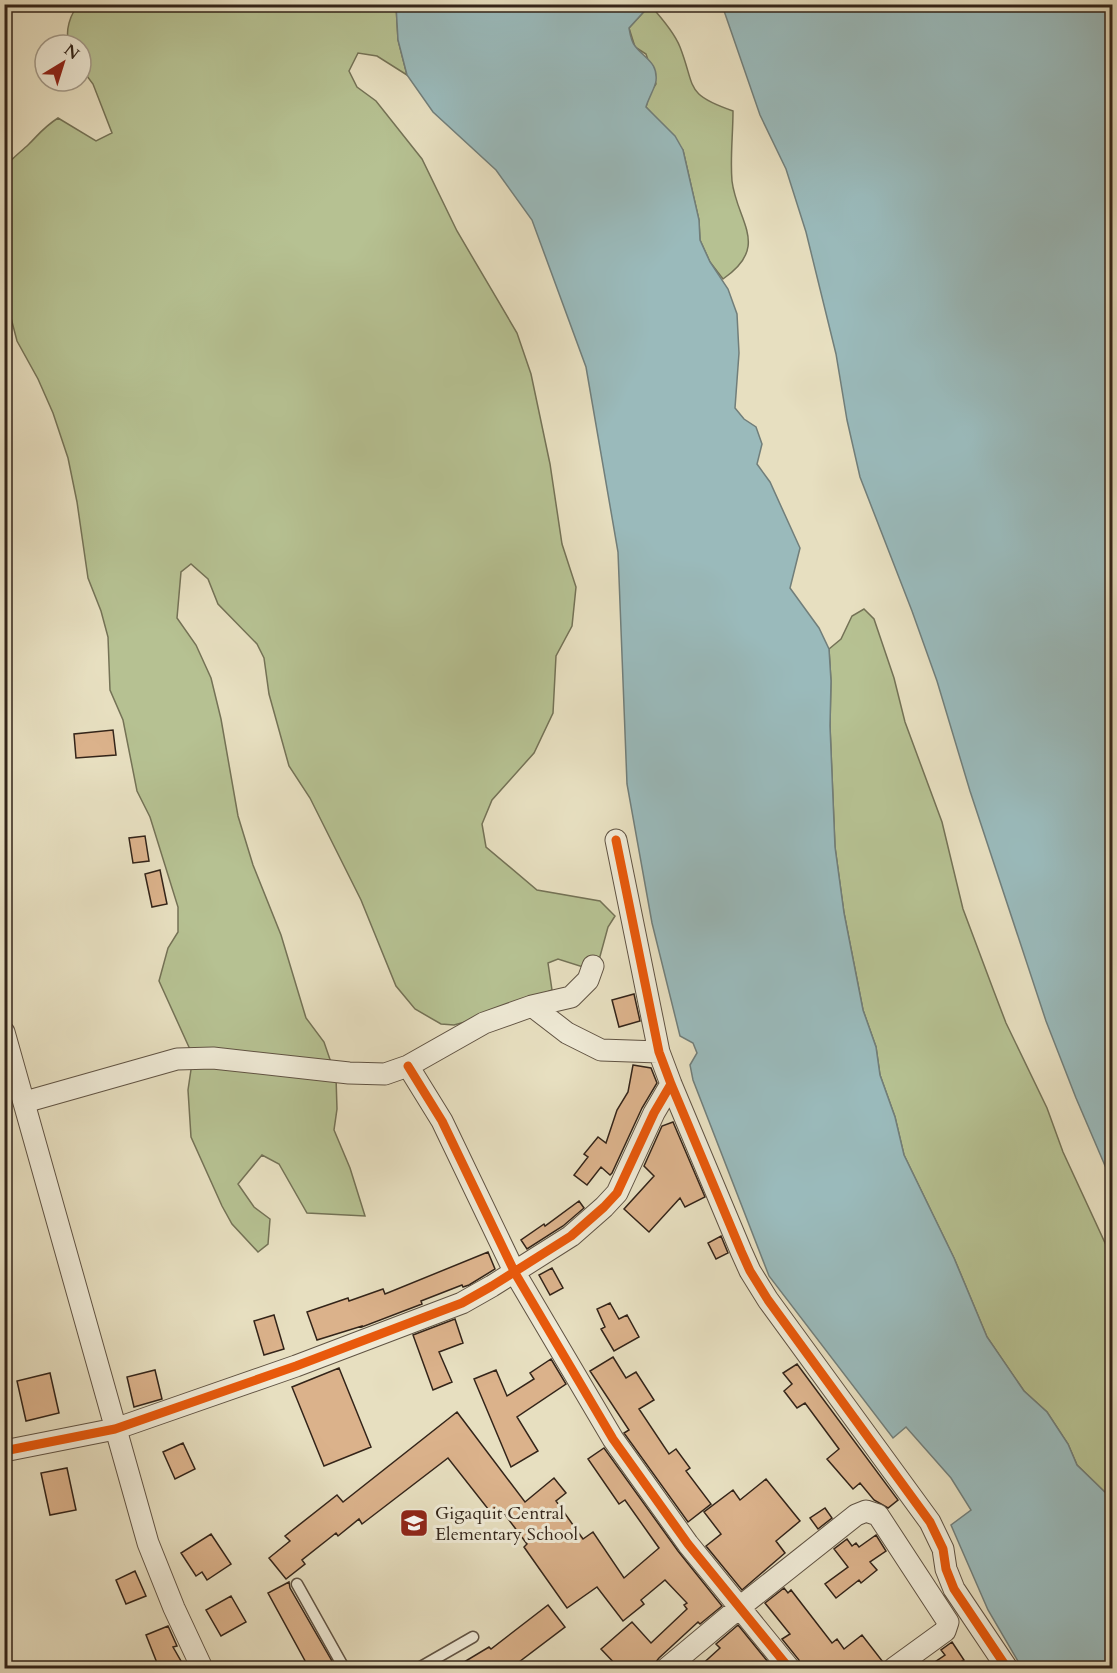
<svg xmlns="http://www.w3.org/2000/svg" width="1117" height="1673" viewBox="0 0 1117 1673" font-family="Cardo,serif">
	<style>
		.green { fill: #b6c192; stroke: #747256; stroke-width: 1.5 }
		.water { fill: #9ababb; stroke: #717e7a; stroke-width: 1.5 }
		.building { fill: #dbb28b; stroke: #332419; stroke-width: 1.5 }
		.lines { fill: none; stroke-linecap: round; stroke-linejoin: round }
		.lane-casing { stroke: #605343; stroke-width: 13 }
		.street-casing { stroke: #605343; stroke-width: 23 }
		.lane { stroke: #efead6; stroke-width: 10 }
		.street { stroke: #efead6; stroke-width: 21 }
		.cycleway-casing { stroke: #efead6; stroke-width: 13 }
		.cycleway { stroke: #e8590c; stroke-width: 9 }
		.labels { text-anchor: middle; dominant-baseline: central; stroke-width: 6; stroke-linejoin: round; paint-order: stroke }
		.poi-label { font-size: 18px; fill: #332419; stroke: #efead6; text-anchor: start }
	</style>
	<rect width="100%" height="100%" fill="#e7dfc0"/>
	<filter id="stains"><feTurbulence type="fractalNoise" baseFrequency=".00333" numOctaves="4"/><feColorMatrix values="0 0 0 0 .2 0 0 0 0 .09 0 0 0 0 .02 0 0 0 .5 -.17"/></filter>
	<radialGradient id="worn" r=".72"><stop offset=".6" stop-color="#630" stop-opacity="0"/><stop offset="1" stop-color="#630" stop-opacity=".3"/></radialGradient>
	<path class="green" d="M80,5H396L398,40L407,75L377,56L358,53L349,71L357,87L376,101L422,159L457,231L517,333L531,374L550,464L562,544L576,587L572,626L556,656L553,713L534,753L492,800L482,824L486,847L537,890L600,901L615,916L608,927L599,960L583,967L558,959L548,963L552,990L498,1013L454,1025L441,1024L415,1009L396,986L361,900L310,798L289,766L269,694L264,658L257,644L218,604L208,579L191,564L181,572L177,618L196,645L211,678L221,719L238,816L253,865L281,935L306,1018L324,1042L336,1077L337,1109L334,1130L350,1168L365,1216L307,1213L279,1164L262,1155L238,1184L254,1207L270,1219L268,1244L258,1252L232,1224L222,1206L191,1137L188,1090L193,1056L159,981L168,948L178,932V907L150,817L137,791L123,720L110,690L108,637L101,611L88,578L77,502L68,458L53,413L38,379L17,341L5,295L4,169C11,158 20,153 29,144C40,133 44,127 58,118L96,141L112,133L93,84L81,68V45H70C64,33 70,12 80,5Z
		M650,5C659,15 675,34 680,47C696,88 684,94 733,111C733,135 730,158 732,181C737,222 771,246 723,279L710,262L700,240L699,220L683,150L646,107L649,95L656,84L646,54L635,47L629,28Z
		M864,609L874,619L894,678L905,722L942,822L963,909L993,989L1006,1023L1047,1108L1063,1152L1112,1258V1499L1077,1465L1068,1444L1047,1412L1024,1391L987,1337L954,1258L904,1155L895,1117L880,1075L876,1047L863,1010L844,913L835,847L830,726L831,681L829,649L841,639L852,616Z"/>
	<path class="water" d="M396,5H650L629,28C630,34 631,41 635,46C645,59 658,62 656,81C655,88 648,99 646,107L675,136L683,150L699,220L700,240L710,262L728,289L737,314L739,353L735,408L744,419L756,427L762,444L757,464L770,482L800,548L790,588L819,628L829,649L831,681L830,726L835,847L844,913L863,1010L876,1047L880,1075L895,1117L904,1155L954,1258L987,1337L1024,1391L1047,1412L1068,1444L1077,1465L1112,1499V1668H1022L988,1610L951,1525L971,1510L951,1478L906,1427L893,1438L769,1276L693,1080L690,1065L697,1053L693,1043L680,1036L652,923L627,784L618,552L586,367L532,220L496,170L433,112L407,75L398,40Z
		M722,5H1112V1182L1076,1098L1046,1021L970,791L937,681L912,611L860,477L847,420L836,354L806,232L786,169L760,115Z"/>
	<path class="building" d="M113,730L116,755L76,758L74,734Z
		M145,836L149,861L133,863L129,838Z
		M160,870L167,904L152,907L145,874Z
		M634,994L640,1021L619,1027L612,1000Z
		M633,1065L651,1068L657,1083L642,1108L612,1173L610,1175L601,1167L587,1185L574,1175L588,1157L584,1154L598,1137L606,1143L617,1110L628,1092Z
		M673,1122L705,1197L685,1207L680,1198L649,1232L624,1209L654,1176L644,1166L662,1126Z
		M579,1201L584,1208L563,1226L527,1249L521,1240L544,1224L545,1226Z
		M721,1236L728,1253L716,1259L708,1243Z
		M488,1252L495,1269L469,1285L463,1287L462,1285L421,1301L422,1304L362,1327V1326L317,1340L307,1312L348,1298L349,1301L383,1289L385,1294Z
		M552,1268L563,1288L550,1295L539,1275Z
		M610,1303L619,1319L627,1315L639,1337L614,1351L601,1329L605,1327L597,1309Z
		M274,1315L284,1349L264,1355L254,1321Z
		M455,1319L463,1343L439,1352L452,1382L433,1390L413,1335Z
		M613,1357L626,1378L636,1372L654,1400L639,1409L669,1454L676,1449L690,1468L686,1471L711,1504L688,1522L624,1433L629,1430L590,1371Z
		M551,1359L566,1384L517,1417L538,1451L511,1467L474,1379L496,1370L507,1396L534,1379L530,1373Z
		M797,1364L898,1500L888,1508L874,1500L860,1483L853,1489L827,1459L839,1449L805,1403L797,1408L784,1391L792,1384L783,1373Z
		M339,1368L371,1447L324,1466L292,1387Z
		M155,1370L162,1399L134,1407L127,1377Z
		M50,1373L59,1413L26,1421L17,1381Z
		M457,1412L525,1502L554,1478L566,1493L556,1501L583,1539L593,1532L624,1578L659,1548L625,1500L619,1504L588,1459L604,1448L678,1551L722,1606L700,1624L698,1622L659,1658L651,1668H619L601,1649L632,1622L651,1643L687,1609L684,1605L687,1603L665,1580L641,1600L644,1604L623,1621L597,1587L567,1608L524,1547L527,1544L500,1508L492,1514L448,1458L362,1524L359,1519L338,1536L336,1533L302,1560L305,1564L286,1579L269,1558L290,1541L285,1536L337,1495L343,1502Z
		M183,1443L195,1469L175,1479L163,1452Z
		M67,1468L76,1510L50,1515L41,1473Z
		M766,1479L800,1521L776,1541L785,1553L742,1590L706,1546L721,1534L704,1512L733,1490L740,1500Z
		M825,1508L832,1518L818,1529L810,1518Z
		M211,1534L231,1564L207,1580L202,1572L196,1576L181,1553Z
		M876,1535L886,1551L870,1562L877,1570L861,1583L859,1580L836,1598L825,1584L848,1567L834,1549L847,1539L852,1546L856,1543L859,1547Z
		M135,1571L146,1596L126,1604L116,1580Z
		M289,1582L290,1588L336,1668H309L268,1593Z
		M784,1588L788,1593L791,1590L832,1643L837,1639L844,1649L862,1635L883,1662L882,1664L876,1668H801L799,1660L782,1639L790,1634L765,1603Z
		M231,1596L246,1622L221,1636L206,1610Z
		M548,1605L565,1627L511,1668H454L489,1647L491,1649Z
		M738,1625L773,1668H698L720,1648L716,1644Z
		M168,1626L177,1646L173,1647L185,1668H159L146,1635Z
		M952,1642L964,1660L951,1668H926L945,1655L941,1650Z"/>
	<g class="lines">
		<g class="lane-casing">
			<path id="lane" d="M297,1584L344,1668
				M419,1668L473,1637"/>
		</g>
		<g class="street-casing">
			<path id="street" d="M616,840L659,1052L671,1084L741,1251L750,1271L768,1300L930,1522L943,1549L946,1569L954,1589L1007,1668
				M532,1006L567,1033L601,1050L659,1052
				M4,1032L148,1543L174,1608L202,1668
				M408,1066L442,1121L515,1273L613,1439L688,1544L789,1668
				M25,1102L177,1059L213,1058L349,1073L385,1074L408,1066L484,1023L532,1006L571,997L588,980L593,966
				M4,1451L115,1429L296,1366L462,1303L492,1286L571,1236L604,1207L617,1193L654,1113L671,1084
				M667,1668L740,1607L856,1515L866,1511L878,1515L948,1622L945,1631L894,1668"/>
		</g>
		<use href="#lane" class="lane"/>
		<use href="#street" class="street"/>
		<g class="cycleway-casing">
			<path id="cycleway" d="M616,840L659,1052L671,1084L741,1251L750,1271L768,1300L930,1522L943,1549L946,1569L954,1589L1007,1668
				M408,1066L442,1121L515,1273L613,1439L688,1544L789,1668
				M4,1451L115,1429L296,1366L462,1303L492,1286L571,1236L604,1207L617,1193L654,1113L671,1084"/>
		</g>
		<use href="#cycleway" class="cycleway"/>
	</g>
	<defs>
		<g id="school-square" transform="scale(1.5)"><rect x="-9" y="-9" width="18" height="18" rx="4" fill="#8f2418" stroke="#efead6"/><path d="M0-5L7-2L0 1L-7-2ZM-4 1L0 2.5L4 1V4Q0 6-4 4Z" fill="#fff"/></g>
	</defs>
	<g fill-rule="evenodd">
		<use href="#school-square" x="414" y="1523"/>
	</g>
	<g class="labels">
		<g class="poi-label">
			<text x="435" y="1513">Gigaquit Central<tspan x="435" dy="21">Elementary School</tspan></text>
		</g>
	</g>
	<rect width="1117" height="1673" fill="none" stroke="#e7dfc0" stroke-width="24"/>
	<rect x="6" y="6" width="1105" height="1661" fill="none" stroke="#332419" stroke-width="3"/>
	<rect x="12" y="12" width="1093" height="1649" fill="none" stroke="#332419" stroke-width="1.5"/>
	<g transform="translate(63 63) rotate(38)"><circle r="28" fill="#efead6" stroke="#a49b8a" stroke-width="1.5"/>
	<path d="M0-4.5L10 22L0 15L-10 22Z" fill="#8f2418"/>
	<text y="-9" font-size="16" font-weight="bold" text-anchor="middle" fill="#332419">N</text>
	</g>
	<rect width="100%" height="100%" filter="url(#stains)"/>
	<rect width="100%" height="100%" fill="url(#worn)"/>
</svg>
